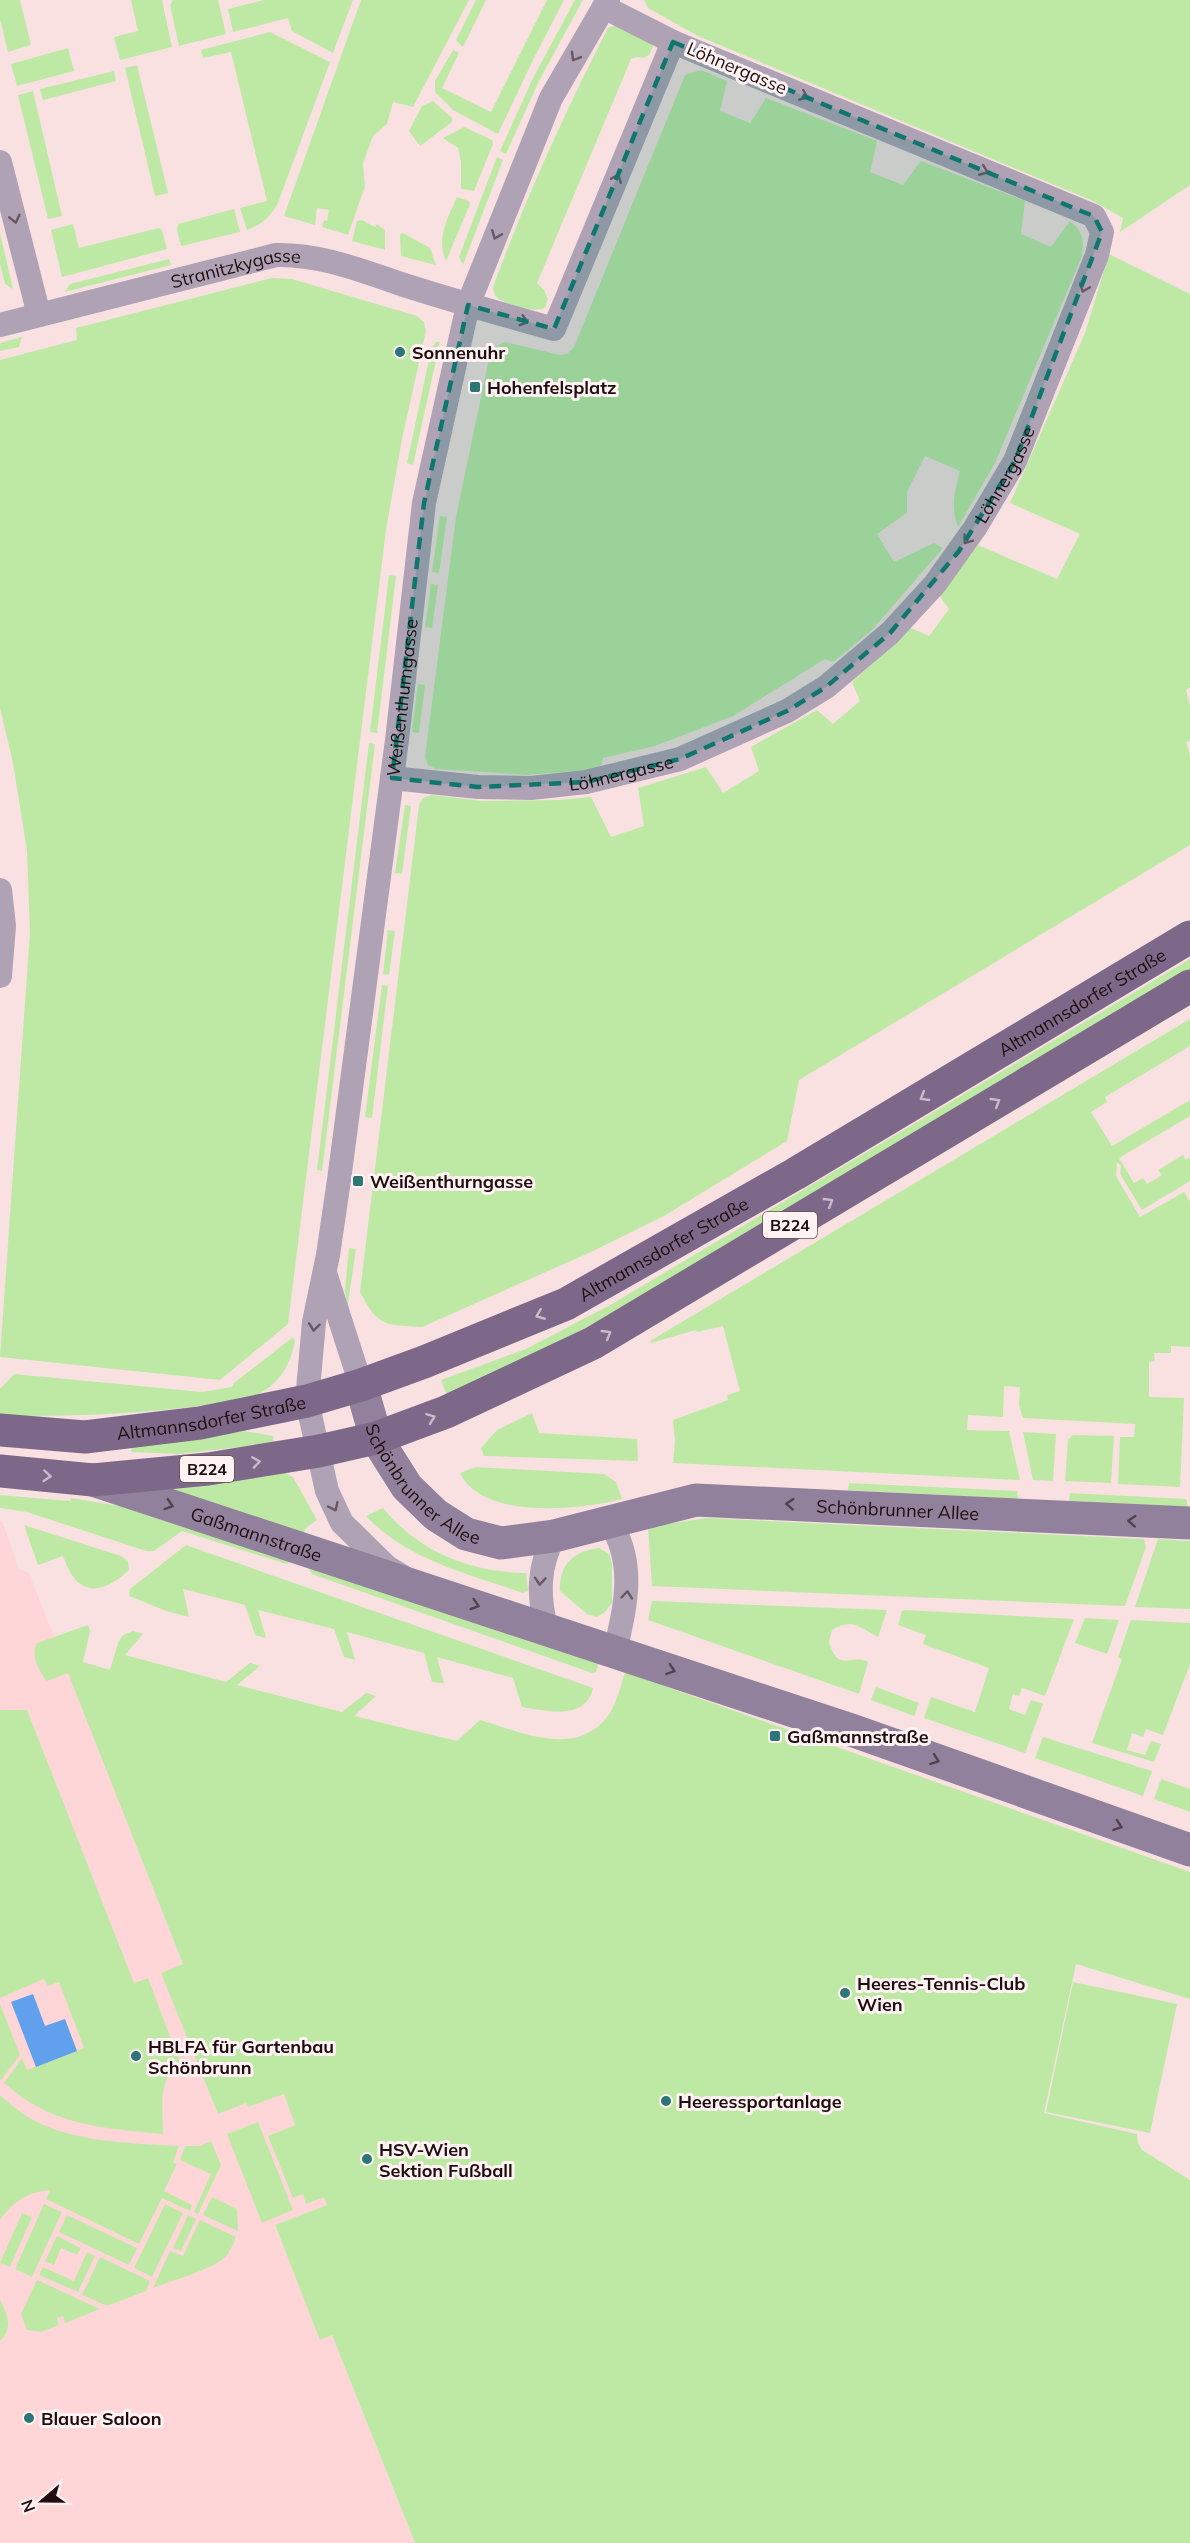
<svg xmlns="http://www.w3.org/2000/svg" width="1190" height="2543" viewBox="0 0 1190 2543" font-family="Mulish,sans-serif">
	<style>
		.built { fill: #fed6d8 }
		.green { fill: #bee9a5 }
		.water { fill: #60a0ed }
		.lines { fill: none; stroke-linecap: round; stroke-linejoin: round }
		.street { stroke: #afa2b5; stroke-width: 24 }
		.secondary { stroke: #92819c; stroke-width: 33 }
		.primary { stroke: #7e6889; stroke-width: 33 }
		.oneway { stroke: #675762 }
		.oneway2 { stroke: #cbbbc8 }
		.oneway3 { stroke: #53414e }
		.marked { fill: #0f766e; fill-opacity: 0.2; stroke: #0f766e; stroke-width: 4.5; stroke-dasharray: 12 8; stroke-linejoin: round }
		.poi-dot { fill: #2c7675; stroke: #fef2f2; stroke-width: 2 }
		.labels { text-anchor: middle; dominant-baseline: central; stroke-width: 6; stroke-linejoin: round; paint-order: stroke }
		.shield { fill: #fef2f2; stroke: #625152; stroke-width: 1.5 }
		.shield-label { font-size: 16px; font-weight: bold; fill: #1f0c0e }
		.street-label { font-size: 18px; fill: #1f0c0e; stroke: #fef2f2 }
		.poi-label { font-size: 18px; font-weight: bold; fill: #1f0c0e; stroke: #fef2f2; text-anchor: start }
	</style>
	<rect width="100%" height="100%" fill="#f9e1e2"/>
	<path class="built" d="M0,1521H2L19,1569L29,1573L183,1964L269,1983L327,2205L275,2226L320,2339L332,2335L415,2543H0Z"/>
	<path class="green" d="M0,0H20L31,45L8,52L0,19Z
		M131,0H162L172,47L120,60L114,37L138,31Z
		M173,0H218L226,34L179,46L170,5Z
		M264,0H353L333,53L292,31L288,18L233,32L228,9Z
		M361,0H469L413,107L393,102L387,124L373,136L363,163L365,186L348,235L322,227L324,220L327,221L329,210L317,208L315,225L284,216Z
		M476,0H486L463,47L456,40Z
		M547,0H564L533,60L498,134L453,110L435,92V81L453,50L459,53L442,88L491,112Z
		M575,0H583L539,81L506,154L500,151L533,78Z
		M644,0H1190V185L1120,232L1123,218L1093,201L698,36L648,8Z
		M618,24L649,39L653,47L649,55L643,58L637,57L631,59L537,283L544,290L548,299L545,308C531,313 507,305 495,296L493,287C526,197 565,112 608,28Z
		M270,32L330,62L278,203C270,217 263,224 247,230L240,208L267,201L231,52L203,58L201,50Z
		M68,48L74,71L17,86L11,64Z
		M137,65L168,193L155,196L125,68Z
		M701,70L727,81L720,111L750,123L766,98L877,141L870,172L903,185L921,161L1025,201L1021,234L1051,247L1070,221C1083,230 1084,242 1082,256L995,463L958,527C950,507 955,491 960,471L925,456L907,492V513L877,534L894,562L934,543L943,548L872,630L833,662L825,659L733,716L655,746L603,758L602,764L595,769L528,775L436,769L428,765L425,757L456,517L491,349L505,342L560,355L567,354L574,347L685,75Z
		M114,71L116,81L43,100L40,89Z
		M33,91L62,216L48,219L18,95Z
		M433,101L452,118V122L420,146L409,131L422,106Z
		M464,127L492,140L493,144L474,191L461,189V162L458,148L443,138Z
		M497,157L503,160L463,265L459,257Z
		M457,197L469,201L470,204L446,261C436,238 447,220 457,197Z
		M234,209L240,232L181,246L177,230L178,224Z
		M362,220L375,227L377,224L385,230V250L352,241L357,221Z
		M73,224L79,248L159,228L162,230L167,249L62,277L51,230Z
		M0,233L13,289L5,284L0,264Z
		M403,233L430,248L436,265L401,256L400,234Z
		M1109,254L1190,294V687L1186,690L1190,706V741L1186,742L1190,755V845L799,1080L787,1141L664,1216L591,1252L422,1327C383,1325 378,1326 360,1292L419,805L423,798L432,795L482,801L557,800L591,797L611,837L644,826L638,788L706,767L723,793L759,771L751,747L817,710L833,724L860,701L852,682L896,642L909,627L929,636L949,609L939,595L978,545L1057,579L1080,534L1010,503L1085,333Z
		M169,259L171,265L65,292L70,284Z
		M272,278L292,279L417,316L424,322L426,331L402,439L386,530L288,1324L220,1380L0,1357L30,932L27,851L13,763L0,708V360L77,340L76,328Z
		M22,337L19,347L0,351V343Z
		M436,342H440L413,465L407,463L431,350Z
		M440,516L447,517L439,573L432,572Z
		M389,575L396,576L377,733L370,732Z
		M431,584L438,585L432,628L425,627Z
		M418,684L425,685L419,733L412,732Z
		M369,743L375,744L322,1171L317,1170Z
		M405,805L411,806L402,874L395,873Z
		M388,930L395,931L389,975L383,974Z
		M1190,959V970L620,1309L530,1358L447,1396L441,1380L526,1349L612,1304Z
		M382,985L388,986L372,1118L365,1117Z
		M1190,1019V1046L1105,1097L1107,1102L1091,1112L1112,1146L1190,1100V1116L1119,1158L1134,1183L1143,1178L1147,1184L1162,1175L1158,1170L1183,1155L1186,1160L1190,1157V1181L1142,1210L1120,1174L1121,1166L1117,1162L1116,1176L1140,1217L1184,1192L1190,1202V1347L1171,1346V1353H1154L1155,1361L1149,1362V1397L1184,1398L1180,1487L1118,1484L1120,1437H1134L1135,1424L1023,1418L1019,1405L1020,1387L1004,1386L1003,1417L968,1415L967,1430L1009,1431L1020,1480L673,1463L675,1441L673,1420L728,1400L727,1395L740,1391L723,1326L697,1332L696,1330L651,1343L650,1341Z
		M349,1248L356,1249L347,1310L345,1290Z
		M293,1337L295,1341C292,1357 285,1374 272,1385C252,1403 222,1403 198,1406C132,1415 67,1416 0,1416V1389L14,1374L202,1392L232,1387L234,1383Z
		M532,1413L539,1433L637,1439L638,1461L484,1456L481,1448L497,1430Z
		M245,1431L273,1436L274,1443L180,1454L131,1452L132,1445Z
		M1023,1432L1056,1434L1053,1481L1033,1480Z
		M1073,1435L1114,1436L1111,1483L1065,1481L1068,1440Z
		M475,1467L604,1474L616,1482L622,1499C580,1510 482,1520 460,1473Z
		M285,1473L293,1477L317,1520L307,1527L302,1535L160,1486Z
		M849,1483L1017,1491L1018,1499L848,1490Z
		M1070,1493L1186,1499L1188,1507L1069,1501Z
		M0,1495L70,1501L71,1498L126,1507L292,1560L288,1564L283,1563L182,1531L154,1551H146L27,1512L0,1508Z
		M383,1508C419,1552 470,1572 526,1573L528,1591L523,1593C469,1574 407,1560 366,1516Z
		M706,1518L1144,1539L1146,1547L1125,1606L652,1586L648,1527Z
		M24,1525L121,1556L128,1561L129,1570C114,1584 91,1599 74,1578C69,1572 66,1563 63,1556L38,1565Z
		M1158,1539L1190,1541V1609L1135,1607Z
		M186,1545L593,1688C586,1721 546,1711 522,1707L513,1678L437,1657L444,1683L432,1682L424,1653L347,1632L355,1660L344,1657L334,1629L258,1610L266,1638L255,1635L245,1605L183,1589L189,1617L166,1611L129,1596L130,1589Z
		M599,1548L609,1554L612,1563V1603L605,1612L597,1617L587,1614L560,1591C559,1565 573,1551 599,1548Z
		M308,1568L599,1662L596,1672L592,1673L312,1574Z
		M652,1601L887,1610L878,1637C859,1627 853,1618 832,1630L829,1642C839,1674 850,1653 868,1662L859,1694L648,1620Z
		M905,1610L1074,1619L1045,1696L1022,1688L1019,1696L1013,1694L1009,1709L1025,1715L1031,1700L1043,1704L1025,1753L924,1718L931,1697L975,1712L989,1668L923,1644L926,1635L898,1625L902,1611Z
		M1085,1618L1119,1620L1107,1654L1075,1643Z
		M1131,1620L1190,1623V1664L1163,1735L1146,1729L1143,1737L1132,1733L1127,1750L1145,1755L1151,1741L1161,1744L1154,1762L1092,1743L1122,1659L1118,1657Z
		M88,1625L90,1631L83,1662L110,1670L118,1643L123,1635L133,1631L143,1634L125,1655L226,1682L250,1663L260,1666L237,1685L342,1712L366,1693L376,1696L354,1716L457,1741L480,1720C519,1731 569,1756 603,1722C615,1710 620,1688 625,1672L1190,1872V1999L1076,1964L1044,2113L1137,2134L1138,2143L1142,2150L1190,2180V2543H415L332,2335L320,2340L275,2225L327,2205L324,2197L306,2204L303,2194L293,2198L268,2136L295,2125L284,2094L248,2107L246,2103L218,2114L161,1973L183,1964L68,1673L47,1681C39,1671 30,1655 37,1643Z
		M876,1687L919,1703L914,1716L871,1700Z
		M0,1710H27L134,1983L148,1978L180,2063C157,2080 163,2109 163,2134C102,2128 52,2126 4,2083L22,2058L27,2070L84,2048L59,1982L48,1986L44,1979L0,1998Z
		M1043,1737L1152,1771L1143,1796L1035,1758Z
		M1161,1779L1190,1789V1812L1154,1799Z
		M1073,1982L1177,2004L1150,2133L1046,2112Z
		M0,2004L20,2055L1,2080L0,2079Z
		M0,2095C10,2104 21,2113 33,2120C76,2143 132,2143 179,2146L173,2162L177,2164L164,2191L192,2205L190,2211L162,2198L139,2244L46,2199L50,2190C27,2192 13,2202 0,2220Z
		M258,2122L293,2210L262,2223L227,2134Z
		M211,2141L221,2165L198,2214L194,2212L211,2174L180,2160L185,2146H200Z
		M212,2197L237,2209L238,2231L203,2215Z
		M44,2204L62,2212L32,2277L15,2269Z
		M165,2204L183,2213L152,2277L134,2268Z
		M22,2213L32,2217L10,2267L0,2263Z
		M67,2215L137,2248L129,2265L59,2232Z
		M188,2215L196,2219L181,2251L173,2248Z
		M200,2220L236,2237C233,2245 230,2252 224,2258C209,2271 173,2280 153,2288L170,2251L183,2256Z
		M57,2236L81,2248L77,2255L61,2248L54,2265L45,2261Z
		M87,2252L95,2256L78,2292L39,2275L43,2267L74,2281Z
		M100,2257L150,2281L146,2291L107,2306L82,2295Z
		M37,2280L100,2309L65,2323L63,2316L57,2318L59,2325L41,2332L27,2330L21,2314Z
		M0,2299C7,2315 14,2327 0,2341Z"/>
	<path class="water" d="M33,1994L45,2026L65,2019L77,2051L36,2067L11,2002Z"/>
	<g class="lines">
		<g class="street">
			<path d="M0,162L39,315"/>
			<path id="s1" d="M0,325L276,255C321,254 362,271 404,285C454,301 504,315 554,329L673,42"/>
			<path id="s2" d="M392,778L478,787L531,788L586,782L680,759L787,711L826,687L890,633L935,584L975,528L1015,461L1097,255L1102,232L1094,216L673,42L604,7"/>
			<path d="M0,890L4,926L0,976"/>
			<path d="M325,1273L361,1385"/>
			<path d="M609,1521C637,1563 625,1607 615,1652"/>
			<path id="s3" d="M402,1576L387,1567L342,1523L327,1491L307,1401L314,1322L328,1255L339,1180L397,740L424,503L468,305L551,98L608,0"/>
			<path d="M546,1628C538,1594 538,1568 554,1536"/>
		</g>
		<g class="secondary">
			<path id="s4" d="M361,1385L376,1438L407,1487L436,1515L466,1534L501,1543L554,1536L696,1500L1190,1523"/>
			<path id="s5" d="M93,1480L854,1731L1190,1850"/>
		</g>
		<g class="primary">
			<path id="s6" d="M0,1430L85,1437L200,1423L307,1401L361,1385L424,1362L566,1304L795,1174L1190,937"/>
			<path d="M0,1471L93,1480L208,1469L319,1451L376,1438L446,1412L593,1343L1190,986"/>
		</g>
	</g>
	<defs><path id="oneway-chevron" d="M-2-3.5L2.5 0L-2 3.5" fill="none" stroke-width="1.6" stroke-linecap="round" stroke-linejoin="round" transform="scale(1.5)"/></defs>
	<g class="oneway">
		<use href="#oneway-chevron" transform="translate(575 57) rotate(120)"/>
		<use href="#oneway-chevron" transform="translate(804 96) rotate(23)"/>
		<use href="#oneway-chevron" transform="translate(984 171) rotate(22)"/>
		<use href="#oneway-chevron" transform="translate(617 178) rotate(-68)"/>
		<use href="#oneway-chevron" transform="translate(15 219) rotate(76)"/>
		<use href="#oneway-chevron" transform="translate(496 235) rotate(112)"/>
		<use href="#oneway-chevron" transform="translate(1084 288) rotate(112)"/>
		<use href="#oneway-chevron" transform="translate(524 321) rotate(16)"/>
		<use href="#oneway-chevron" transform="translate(967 540) rotate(126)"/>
		<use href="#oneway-chevron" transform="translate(314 1327) rotate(97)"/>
		<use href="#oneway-chevron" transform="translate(334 1507) rotate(65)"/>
		<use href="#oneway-chevron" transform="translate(540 1581) rotate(94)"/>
		<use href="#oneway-chevron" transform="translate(627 1595) rotate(-85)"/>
	</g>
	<g class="oneway2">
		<use href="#oneway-chevron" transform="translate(924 1097) rotate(149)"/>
		<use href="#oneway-chevron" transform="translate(996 1102) rotate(-31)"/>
		<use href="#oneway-chevron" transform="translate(829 1202) rotate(-31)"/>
		<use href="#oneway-chevron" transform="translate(540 1315) rotate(158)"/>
		<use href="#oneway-chevron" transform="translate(607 1334) rotate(-31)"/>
		<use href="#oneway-chevron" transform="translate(431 1418) rotate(-20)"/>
		<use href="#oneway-chevron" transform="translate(256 1462) rotate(-8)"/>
		<use href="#oneway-chevron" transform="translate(47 1476) rotate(5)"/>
	</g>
	<g class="oneway3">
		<use href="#oneway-chevron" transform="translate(790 1504) rotate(-177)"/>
		<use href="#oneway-chevron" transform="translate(169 1505) rotate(18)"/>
		<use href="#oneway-chevron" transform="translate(1132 1521) rotate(-177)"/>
		<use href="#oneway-chevron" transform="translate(475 1605) rotate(18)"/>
		<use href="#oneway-chevron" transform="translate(671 1670) rotate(19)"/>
		<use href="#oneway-chevron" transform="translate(935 1760) rotate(20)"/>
		<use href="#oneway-chevron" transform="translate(1118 1826) rotate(19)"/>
	</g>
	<path class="marked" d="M673,42L1081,211L1094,216L1102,232L1015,461L959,551L890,633L826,687L787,711L680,759L586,782L478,787L392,778L424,503L468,305L554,329Z"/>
	<g class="poi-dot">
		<circle cx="400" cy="352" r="6"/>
		<rect x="469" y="381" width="12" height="12" rx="3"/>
		<rect x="352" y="1175" width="12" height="12" rx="3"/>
		<rect x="769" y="1730" width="12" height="12" rx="3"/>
		<circle cx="845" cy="1993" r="6"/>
		<circle cx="136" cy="2056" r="6"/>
		<circle cx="666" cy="2101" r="6"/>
		<circle cx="367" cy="2159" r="6"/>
		<circle cx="29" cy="2418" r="6"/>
	</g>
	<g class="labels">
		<g class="shield">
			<rect x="763" y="1212" width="54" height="26" rx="4.5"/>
			<rect x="180" y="1456" width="54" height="26" rx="4.5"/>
		</g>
		<g class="shield-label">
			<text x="790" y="1225">B224</text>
			<text x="207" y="1469">B224</text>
		</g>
		<g class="street-label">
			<text transform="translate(737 68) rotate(23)">Löhnergasse</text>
			<text stroke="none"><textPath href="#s1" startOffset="243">Stranitzkygasse</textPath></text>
			<text stroke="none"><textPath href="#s2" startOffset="735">Löhnergasse</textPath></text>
			<text stroke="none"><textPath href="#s3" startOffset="918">Weißenthurngasse</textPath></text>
			<text stroke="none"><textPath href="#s2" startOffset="231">Löhnergasse</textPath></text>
			<text stroke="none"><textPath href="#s6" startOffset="1185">Altmannsdorfer Straße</textPath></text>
			<text stroke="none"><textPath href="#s6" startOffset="699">Altmannsdorfer Straße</textPath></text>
			<text stroke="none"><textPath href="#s6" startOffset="213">Altmannsdorfer Straße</textPath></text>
			<text stroke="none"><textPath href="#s4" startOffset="122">Schönbrunner Allee</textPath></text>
			<text stroke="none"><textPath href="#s4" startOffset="627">Schönbrunner Allee</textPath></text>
			<text stroke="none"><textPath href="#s5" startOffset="172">Gaßmannstraße</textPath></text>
		</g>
		<g class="poi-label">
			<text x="412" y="352">Sonnenuhr</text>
			<text x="487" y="387">Hohenfelsplatz</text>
			<text x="370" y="1181">Weißenthurngasse</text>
			<text x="787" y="1736">Gaßmannstraße</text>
			<text x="857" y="1983">Heeres-Tennis-Club<tspan x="857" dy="21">Wien</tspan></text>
			<text x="148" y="2046">HBLFA für Gartenbau<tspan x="148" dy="21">Schönbrunn</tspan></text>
			<text x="678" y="2101">Heeressportanlage</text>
			<text x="379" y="2149">HSV-Wien<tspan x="379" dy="21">Sektion Fußball</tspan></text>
			<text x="41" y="2418">Blauer Saloon</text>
		</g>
	</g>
	<g transform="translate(42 2501) rotate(250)" stroke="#fef2f2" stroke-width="4.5" paint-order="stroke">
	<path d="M0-4.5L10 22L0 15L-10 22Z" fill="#1f0c0e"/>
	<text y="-9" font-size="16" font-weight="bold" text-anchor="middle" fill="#1f0c0e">N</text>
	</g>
</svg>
